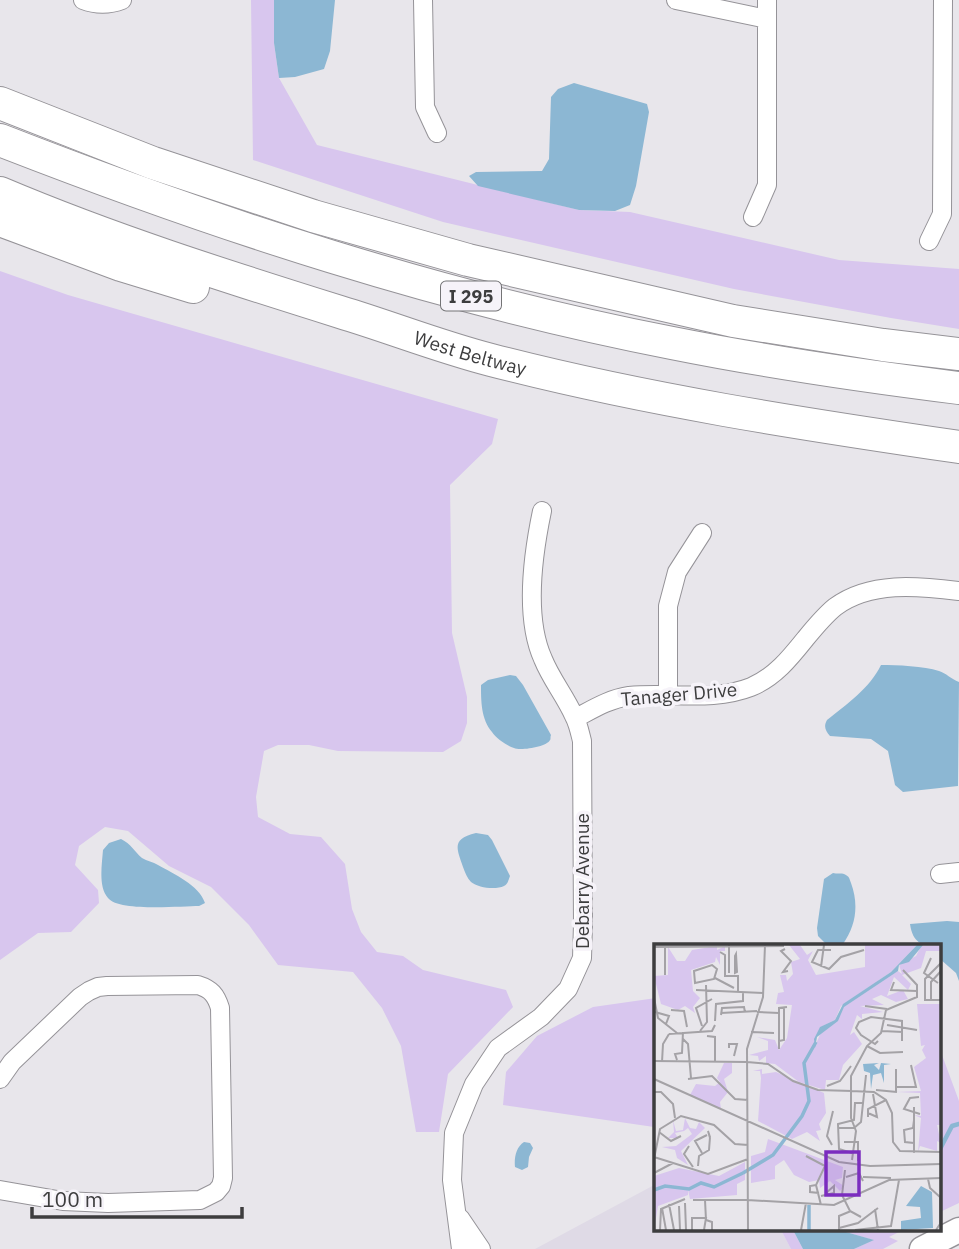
<svg xmlns="http://www.w3.org/2000/svg" width="959" height="1249" viewBox="0 0 959 1249" font-family="'IBM Plex Sans',sans-serif">
	<style>
		.built { fill: #dfdae6 }
		.green { fill: #d8c6ee }
		.water { fill: #8cb7d3 }
		.lines { fill: none; stroke-linecap: round; stroke-linejoin: round }
		.stream { stroke: #8cb7d3; stroke-width: 4.5 }
		.street-casing { stroke: #959398; stroke-width: 20 }
		.secondary-casing { stroke: #959398; stroke-width: 27 }
		.highway-casing { stroke: #959398; stroke-width: 34 }
		.street { stroke: #fff; stroke-width: 18 }
		.secondary { stroke: #fff; stroke-width: 24 }
		.highway { stroke: #fff; stroke-width: 32 }
		.labels { text-anchor: middle; dominant-baseline: central; stroke-width: 7; stroke-linejoin: round; paint-order: stroke }
		.shield { fill: #f6f3f9; stroke: #747476; stroke-width: 2 }
		.shield-label { font-size: 18px; font-weight: bold; fill: #3d3d3e }
		.street-label { font-size: 19px; fill: #3d3d3e; stroke: #f6f3f9 }
		.inset-river { fill: none; stroke: #8cb7d3; stroke-width: 3.5 }
		.inset-road { fill: none; stroke: #a4a2a6; stroke-width: 2 }
		.view { fill: #7b2cbf; fill-opacity: 0.15; stroke: #7b2cbf; stroke-width: 3.5 }
		.inset-edge { fill: none; stroke: #3d3d3e; stroke-width: 3.5 }
	</style>
	<rect width="100%" height="100%" fill="#e8e6eb"/>
	<path class="built" d="M656,1184V1230H781L791,1249H535Z"/>
	<path class="green" d="M251,0H274V43L279,78L317,145L579,210L630,212L839,260L959,269V329L891,318L734,289L443,222L253,160Z
		M0,271L68,295L498,419L492,444L450,485L452,633L467,697V723L461,741L443,752L338,751L309,745H278L264,751L256,797L258,817L290,834L321,837L345,864L352,909L361,932L377,952L403,956L423,970L506,990L513,1007L448,1074L439,1132H416L401,1046L382,1008L353,972L278,965L249,925L211,887L169,866L128,831L105,827L79,846L75,865L98,890L99,903L71,932L38,933L0,960Z
		M656,998V1129L654,1127L503,1105L506,1072L537,1036L593,1007Z
		M940,1054L942,1055L959,1101V1203L940,1212Z
		M781,1230H793L803,1249H791Z
		M839,1230H903L889,1237L898,1241L883,1249H854L873,1240Z"/>
	<path class="water" d="M274,0H335L330,51L324,69L295,77L279,78L274,43Z
		M574,83L647,104L649,112L636,186L630,205L615,211L579,210L478,186L469,176L476,172L542,171L549,159L551,97L558,89Z
		M881,665C897,665 924,666 939,671C946,673 951,679 959,682L958,786L903,792L895,785L888,751L871,739L830,736C826,731 823,727 827,720C846,705 870,688 881,665Z
		M510,675L516,676L523,685L551,735C550,737 551,739 550,740C547,747 520,751 514,748C507,746 496,738 492,732C481,719 481,701 481,685L488,680Z
		M476,833L488,835L492,840L510,876C508,881 508,884 504,886C496,890 478,888 471,882C467,878 465,872 463,867C456,847 452,839 476,833Z
		M121,839C131,844 134,851 142,858C147,861 153,862 158,865C174,874 199,885 205,903L199,906C181,906 119,912 108,898C98,887 102,864 103,850L109,843Z
		M833,873C836,874 842,873 844,874C850,877 849,878 851,883C859,905 856,925 843,944L828,946L818,936L817,928L824,879Z
		M947,921L959,922V981L956,973L940,959V946C921,946 913,943 910,924Z
		M524,1142L530,1143L533,1148L529,1157L528,1167L522,1170L515,1167C514,1158 516,1147 524,1142Z
		M793,1230H839L874,1240L854,1249H803Z"/>
	<g class="lines">
		<path class="stream" d="M940,1149L952,1126L959,1124"/>
		<g class="street-casing">
			<path id="street" d="M83,0C96,5 109,5 122,0
				M423,0L425,107L437,133
				M676,0L767,19
				M753,217L767,185V0
				M929,241L942,214L943,0
				M668,695V606L677,572L702,533
				M576,718C593,709 609,699 629,696C670,692 713,702 751,687C775,677 790,658 806,638C815,627 824,616 835,607C870,581 918,586 959,591
				M940,874L959,872
				M0,1079L12,1062L80,997L89,991L98,987L107,986L198,985C211,989 216,995 220,1008L223,1178L221,1186L216,1192L200,1200L108,1203L63,1201L0,1190
				M460,1218L481,1249
				M461,1249L452,1180L454,1133L474,1084L498,1048L541,1017L568,989L582,958L583,924L582,741C580,733 578,723 574,716C565,696 551,679 543,659C524,617 533,554 542,511"/>
		</g>
		<g class="secondary-casing">
			<path id="secondary" d="M922,1249L959,1230"/>
		</g>
		<g class="highway-casing">
			<g id="highway">
				<path d="M0,103L153,163L313,216L468,260L733,321L883,345L959,354"/>
				<path d="M0,140C218,225 441,298 672,343C767,362 863,376 959,388"/>
				<path id="s1" d="M0,193C111,240 225,276 340,312C390,327 440,347 491,360C645,400 802,424 959,447"/>
				<path d="M0,220L121,265L193,287"/>
			</g>
		</g>
		<use href="#street" class="street"/>
		<use href="#secondary" class="secondary"/>
		<use href="#highway" class="highway"/>
	</g>
	<g class="labels">
		<rect class="shield" x="441" y="281.5" width="60" height="29" rx="5"/>
		<g class="shield-label">
			<text x="471" y="296">I 295</text>
		</g>
		<g class="street-label">
			<text stroke="none"><textPath href="#s1" startOffset="497">West Beltway</textPath></text>
			<text transform="translate(679 694) rotate(-5)">Tanager Drive</text>
			<text transform="translate(582 881) rotate(-90)">Debarry Avenue</text>
		</g>
	</g>
	<g transform="translate(654 944)">
		<rect width="287" height="287" fill="#e8e6eb"/>
		<path d="M135,1H146L153,11L159,7L154,16L162,31L211,23V1H263L237,28L187,62L181,76L167,83L163,90L161,102L168,86L185,73L190,62L222,38L244,27L248,30L245,21L262,12L267,2L287,1V7H272L267,24L248,31L257,40L254,46L240,33L233,52L249,46L254,55L242,58L227,51L218,55L230,61L206,62L229,68L208,70V75L203,71L196,91L200,88L208,100L189,121L185,136H172L171,146L145,138L121,120L112,119V112L105,117L104,112L95,111L114,106V97L103,93L121,96L125,106L133,94L138,61L122,60L124,49L130,48L126,31H132L133,37L139,30L137,18L146,15ZM63,2V6L71,2V7H66V21L62,13L61,18L37,26L39,47L46,54L39,63L41,69L31,62L24,66L7,60L0,32L14,31V3L23,17H31L38,6ZM263,60H287V181H283L287,199L283,197V207L266,202L264,208L267,174L260,171L267,172L266,149L243,148L267,147L260,123L272,114L268,106L271,101L267,102ZM70,119H78V129L70,135L74,148L66,158L67,165L36,151L42,140L61,142L66,138L63,134ZM108,125V130L122,128L170,149L172,169L165,180L167,186L162,187L166,197L153,188L138,195L104,177L107,134L106,127H99ZM31,174L36,184L42,185L45,178L51,184L27,207L34,221L23,214L21,206L8,203L22,202L38,190L34,184L30,187L21,189L24,194H14L20,188L19,176L22,187L29,186ZM114,195L189,223L188,234L181,236L190,242L186,247L176,237L166,244L165,236L155,238L140,231L130,216L121,222V235L97,239V212L111,208ZM91,218V236L83,240V251L36,255L34,246V251L4,262L0,286V232L25,224L65,232Z" fill="#d8c6ee"/>
		<path d="M263,1H269L255,18L245,21L244,27L190,63L184,77L163,93L161,104L160,95L166,83L181,76L189,60L237,28ZM225,119L220,121L225,126L227,119L237,120L230,121V139L227,129L219,131L217,145L216,129L210,127L209,120ZM267,242L278,248L279,284L247,286V277L267,274L266,263L252,262Z" fill="#8cb7d3"/>
		<path class="inset-river" d="M89,229L119,211L148,172L155,157L150,119L162,98M0,246L11,242L35,245L47,239L60,243L89,229M155,261V286"/>
		<path class="inset-road" d="M0,3L130,2M11,3V31M131,5L127,7L137,17L129,28L134,27M177,6H164L158,18L175,25L187,13L210,6M66,8L71,11V32H84V49M82,10L83,28L81,29V12ZM277,14L270,29L284,39M287,19L271,35V56H287M58,21L63,25L60,35L41,39L40,27ZM167,23L170,1M75,29V1M61,34L80,44M240,38L237,46L263,47M42,46L109,49M0,54L4,74L23,89M277,56V38L287,27M211,62L233,65M17,66L30,67L33,83M1,68L15,72L12,80M103,68L125,69M67,69L103,67M67,71L68,64L90,63L91,68M61,77L62,60L89,57V49M233,81L263,86M48,82L42,64L58,55M46,87L53,78L52,41M228,87L249,88M97,88L120,89M15,90L58,87L61,81M53,92L61,93V118M29,95L34,100L37,134M125,97L130,96V63M224,97L221,100L207,91L202,84L205,78L217,73L248,77V97M213,102L226,109L249,108M75,104V100H83L80,112M125,105V64L133,63M23,116L21,110L28,109L29,88M0,117L93,118M8,118L9,100L15,90M93,118L114,120L139,137L164,146L198,147M242,125V148M0,135L185,218L216,222L287,220M34,135L58,132L81,155L94,156M173,142L186,137L197,122M242,143H262L257,121M222,146L243,148M197,147L220,148L232,156L238,169L239,198L246,207L287,208M0,148H7L19,160L21,174M265,153L256,154L250,165L266,170M214,169L223,173L219,150M214,173V165L232,156M184,184H200L207,178L212,131M5,188L17,197L27,192M190,198H204V217M260,199L251,198L250,186L259,184L260,176M178,201L173,192L179,167M35,202L30,210L39,223M48,209L41,197L53,191M198,209L185,205L184,180L200,176L201,159H209M260,209V163M152,212L171,222L162,241L167,261M0,213L54,230L94,215M0,215L6,185L27,172L60,181L81,200L94,201M198,216L202,187L197,174V132L213,102L227,89L232,66L263,53V41L249,26M44,222L45,212L55,206L56,193L54,187L56,194M191,226L188,251L196,267L207,273M0,229L19,219M192,233L205,229L209,237M209,233L237,234M274,235L276,244L286,253V280L282,286M162,241L156,242V248L165,249M167,252L180,249V242L172,249M39,256H93M51,256L52,276L58,278V286M93,256L180,261L235,236L287,234M31,259L32,286M15,260L20,286M25,262L26,286M8,264L12,286M221,265L224,286M185,284L204,279L224,264M6,286L7,265L31,255M38,286V274H52L50,286M94,286L93,105L109,53L111,1M147,286L152,259M185,286V272L197,267M201,286L237,282L245,236"/>
		<path class="view" d="M172,208H205V251H172Z"/>
		<rect width="287" height="287" class="inset-edge"/>
	</g>
	<path d="M32 1207v10h210v-10" fill="none" stroke="#3d3d3e" stroke-width="3.5"/>
	<text x="42" y="1207" font-size="21" fill="#3d3d3e" stroke="#f6f3f9" stroke-width="5" paint-order="stroke">100 m</text>
</svg>
